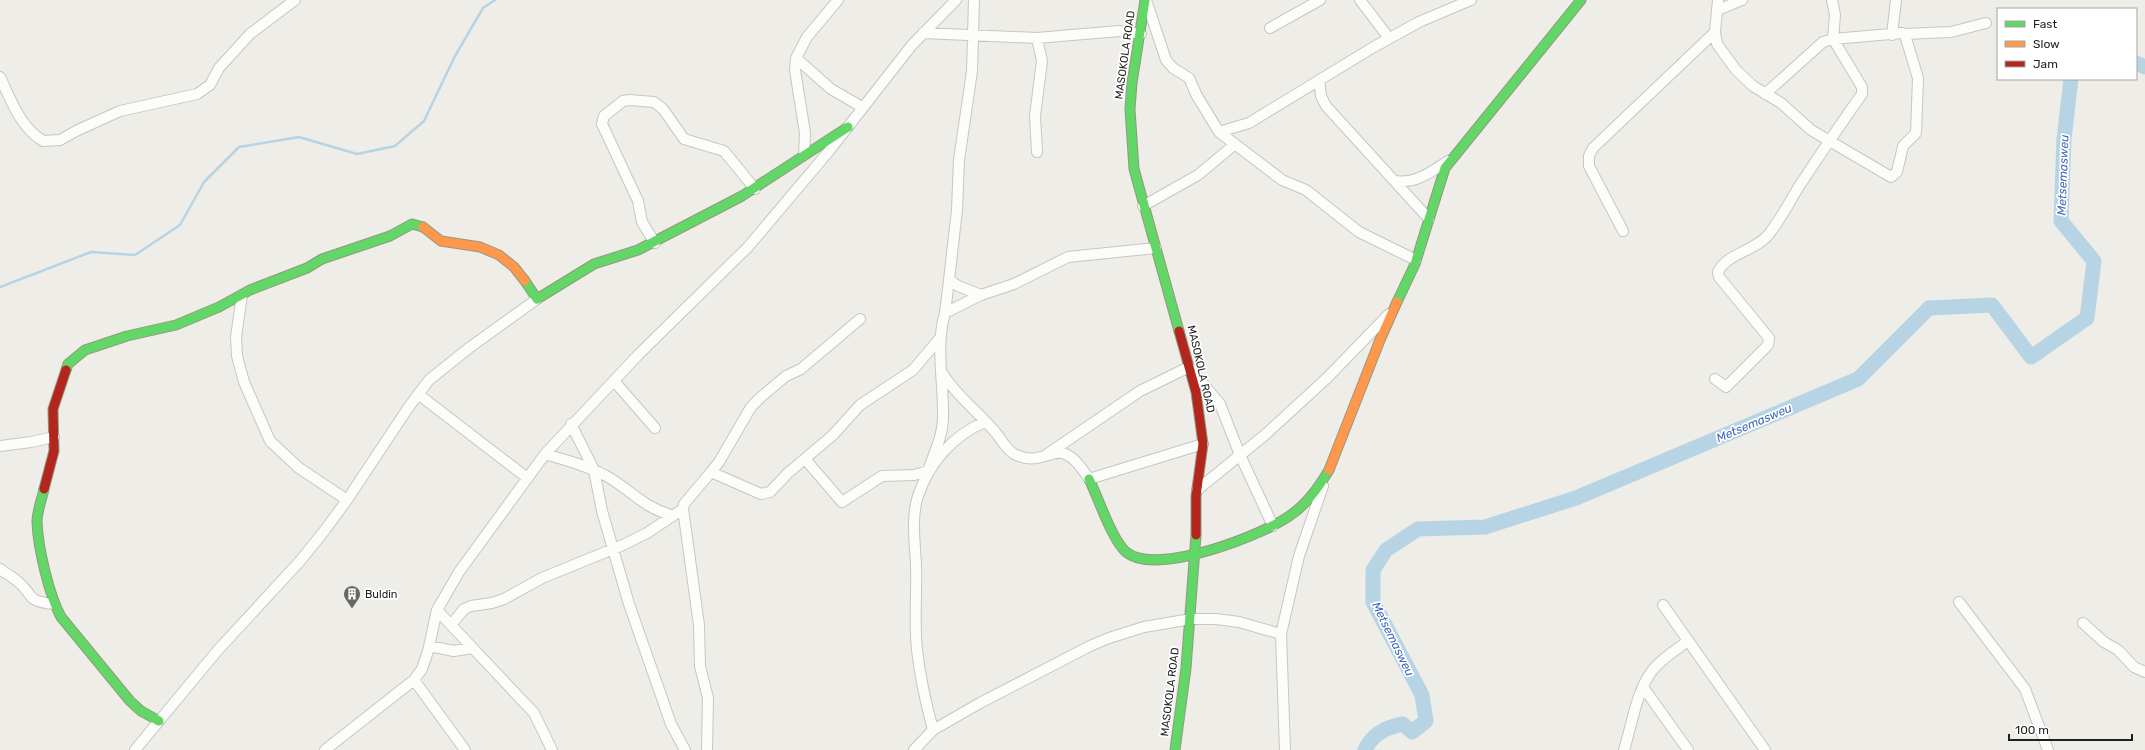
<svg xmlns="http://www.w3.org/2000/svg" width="2145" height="750" viewBox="0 0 2145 750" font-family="Rubik,sans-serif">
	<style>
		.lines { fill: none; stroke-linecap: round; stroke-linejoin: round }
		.stream { stroke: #b7d4e4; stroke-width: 2.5 }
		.river { stroke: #b7d4e4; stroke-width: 15 }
		.street-casing { stroke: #c6c6c3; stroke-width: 12 }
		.fast-casing { stroke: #93997e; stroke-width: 11 }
		.slow-casing { stroke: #93997e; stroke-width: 11 }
		.jam-casing { stroke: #93997e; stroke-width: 11 }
		.street { stroke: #fcfcfb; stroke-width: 10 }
		.fast { stroke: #63d668; stroke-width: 9 }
		.slow { stroke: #ff974d; stroke-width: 9 }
		.jam { stroke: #b3261e; stroke-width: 9 }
		.labels { text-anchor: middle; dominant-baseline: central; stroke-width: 3.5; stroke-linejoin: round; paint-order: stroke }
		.street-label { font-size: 11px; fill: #1f1f1f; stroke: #fff }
		.poi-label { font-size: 11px; fill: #1f1f1f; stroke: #fff; text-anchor: start }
		.water-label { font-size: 12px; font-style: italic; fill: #4269b8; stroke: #fff }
	</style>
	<rect width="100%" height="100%" fill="#eeede7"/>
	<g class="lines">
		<path class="stream" d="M0,287L91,252L135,255L180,225L204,182L239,147L299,137L357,154L395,146L424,121L455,56L483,8L495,0"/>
		<path class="river" d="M2136,63L2145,67
			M1365,750C1372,734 1386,727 1403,724L1412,732L1426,721L1422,695L1373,602V570L1386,550L1418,529L1485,527L1576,498L1858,379L1929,308L1992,305L2031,357L2087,318L2094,261L2061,221L2064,139L2071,79"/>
		<g class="street-casing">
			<path id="street" d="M974,0L972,71L959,160L957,210L949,280L958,286L981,295L1014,284L1068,257L1156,248
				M1146,0L1166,60L1173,68L1189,78L1197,96L1219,132L1249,123L1372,48L1419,22L1471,0
				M1360,0L1389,38
				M1718,0L1715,32L1717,44L1736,70L1753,86L1781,103L1811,130L1891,177L1897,172L1903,146L1916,133L1918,78L1905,35L1902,33L1833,39L1823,42L1765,94
				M1718,10L1742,0
				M1270,28L1320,0
				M923,33L1037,38L1119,31L1141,34
				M1904,34L1951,32L1986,23
				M1892,35L1896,0
				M1037,38L1042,61L1035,116L1037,152
				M796,58L831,89L862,107
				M0,77C11,100 20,127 43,141L60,140L78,130L120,111L197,94L210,85L219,68L250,34L295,0
				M1319,80L1321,96L1326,106L1429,219
				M1219,132L1282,180L1306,190L1359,232L1416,260
				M804,155L805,133L795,70L796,58L807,37L838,0
				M1395,181C1416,184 1431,172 1448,161
				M1143,206L1198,175L1234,145
				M1623,231L1589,166V156L1593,148L1715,32
				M655,243L642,222L638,201L602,124L604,116L623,101L629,100L654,102L663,109L684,139L724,151L755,189
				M949,280L945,313L981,295
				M242,295L236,337L237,356L244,382L270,441L299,468L347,500
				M943,374C957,397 979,412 996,433C1002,440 1007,451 1016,455C1051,470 1057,428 1089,479L1203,444
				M1715,379L1726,387L1768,345L1769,338L1719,277L1718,272C1727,253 1756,251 1769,234C1780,220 1789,203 1798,188C1819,156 1840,125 1862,94V87L1833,39L1835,15L1832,0
				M614,381L655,428
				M418,394L526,477
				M571,424L594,470L602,511L629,604L671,724L685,750
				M0,446L31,442L54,437
				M545,454C565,460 589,466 608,477C632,491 643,507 671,515
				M1046,455L1140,391L1189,367L1220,404L1240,455L1273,526
				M805,459L842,502L882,476L914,475L928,471C934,453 943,436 943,417C944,383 935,347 945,313
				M711,472L719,462L751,407L761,397L786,376L801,369L860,319
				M1197,490L1266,434L1327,378L1389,314
				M683,509L699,625L700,666L708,698L707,750
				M0,569C5,573 11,576 16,580C35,594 23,601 54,604
				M1959,602L2025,689L2048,750
				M1663,605L1765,750
				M437,610L451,625L464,609L471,606L492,603L504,599L542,578L623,545L647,533L683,509L684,504L711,472L761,494L770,492L788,473L833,435L860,405L913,370L940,338
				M2083,623L2104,642L2118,650L2134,667L2145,672
				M451,625L534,713L552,750
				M1281,634L1299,556L1323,486
				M429,646L454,651L472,648
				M414,680L465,750
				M1643,687L1688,750
				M933,730C926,704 920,677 917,650C914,622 917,593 916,565C915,543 911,517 918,496C929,463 953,435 985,422
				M135,750L218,650L300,561L325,530L347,500L408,408L429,380L469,348L537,299
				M325,750L414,680L422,669L428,651L437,610L459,572L545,454L639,354L748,247L829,151L912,45L956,0
				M914,750L933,730L980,703L1090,646L1109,638L1144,627L1191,619H1216L1239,622L1281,634L1285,750
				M1624,750C1632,725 1636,692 1652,671C1661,659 1676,650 1688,641"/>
		</g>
		<g class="fast-casing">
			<path id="fast" d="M1145,0L1132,83L1130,109L1134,169L1179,331
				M525,281L537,299L594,264L638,250L742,196L848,127
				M1397,302L1415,264L1445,168L1581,0
				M66,370L68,364L85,350L127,336L176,325L219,307L250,290L307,268L322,259L390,236L412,224L423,227
				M1089,479C1098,497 1112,540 1126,552C1155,577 1265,535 1292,514C1308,503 1319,487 1329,470
				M44,489C42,499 37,511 37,522C38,548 49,595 61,617L130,701L141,711L159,721
				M1175,750L1186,668L1196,535"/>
		</g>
		<g class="slow-casing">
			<path id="slow" d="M423,227L441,241L480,247L499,255L514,267L525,281
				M1329,470L1380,340L1397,302"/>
		</g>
		<g class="jam-casing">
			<path id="jam" d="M1179,331L1196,392L1203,444L1196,496V535
				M44,489L54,451L53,409L66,370"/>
		</g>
		<use href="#street" class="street"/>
		<use href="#fast" class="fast"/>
		<use href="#slow" class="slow"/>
		<use href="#jam" class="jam"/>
	</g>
	<defs>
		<g id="building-pin" transform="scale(0.9)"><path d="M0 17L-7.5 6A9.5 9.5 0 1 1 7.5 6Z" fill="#676765" stroke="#fff"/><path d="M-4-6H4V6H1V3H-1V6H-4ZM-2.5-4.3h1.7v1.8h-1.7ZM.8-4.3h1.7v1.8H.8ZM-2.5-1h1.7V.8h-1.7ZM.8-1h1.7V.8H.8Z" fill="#fff"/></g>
	</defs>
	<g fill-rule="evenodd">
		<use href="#building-pin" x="352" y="594"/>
	</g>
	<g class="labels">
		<g class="street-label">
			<text transform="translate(1125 55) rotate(-82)">MASOKOLA ROAD</text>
			<text transform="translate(1201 369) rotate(77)">MASOKOLA ROAD</text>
			<text transform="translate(1170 692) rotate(-83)">MASOKOLA ROAD</text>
		</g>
		<g class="poi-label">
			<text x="365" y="594">Buldin</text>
		</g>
		<g class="water-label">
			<text transform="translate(2063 175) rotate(-88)">Metsemasweu</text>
			<text transform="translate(1754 423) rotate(-23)">Metsemasweu</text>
			<text transform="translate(1393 639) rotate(64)">Metsemasweu</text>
		</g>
	</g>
	<rect x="1997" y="8" width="140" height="72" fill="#ffffff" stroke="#a5a5a5"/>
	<rect x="2005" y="21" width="20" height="6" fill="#63d668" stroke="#a5a5a5"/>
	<text x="2033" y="28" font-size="12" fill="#1f1f1f">Fast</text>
	<rect x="2005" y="41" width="20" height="6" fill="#ff974d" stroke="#a5a5a5"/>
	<text x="2033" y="48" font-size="12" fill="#1f1f1f">Slow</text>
	<rect x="2005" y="61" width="20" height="6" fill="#b3261e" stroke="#a5a5a5"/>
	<text x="2033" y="68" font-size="12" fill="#1f1f1f">Jam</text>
	<path d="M2009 734v6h123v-6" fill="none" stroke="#1f1f1f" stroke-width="2"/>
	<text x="2015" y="734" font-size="12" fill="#1f1f1f" stroke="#ffffff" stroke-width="3" paint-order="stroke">100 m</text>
</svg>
